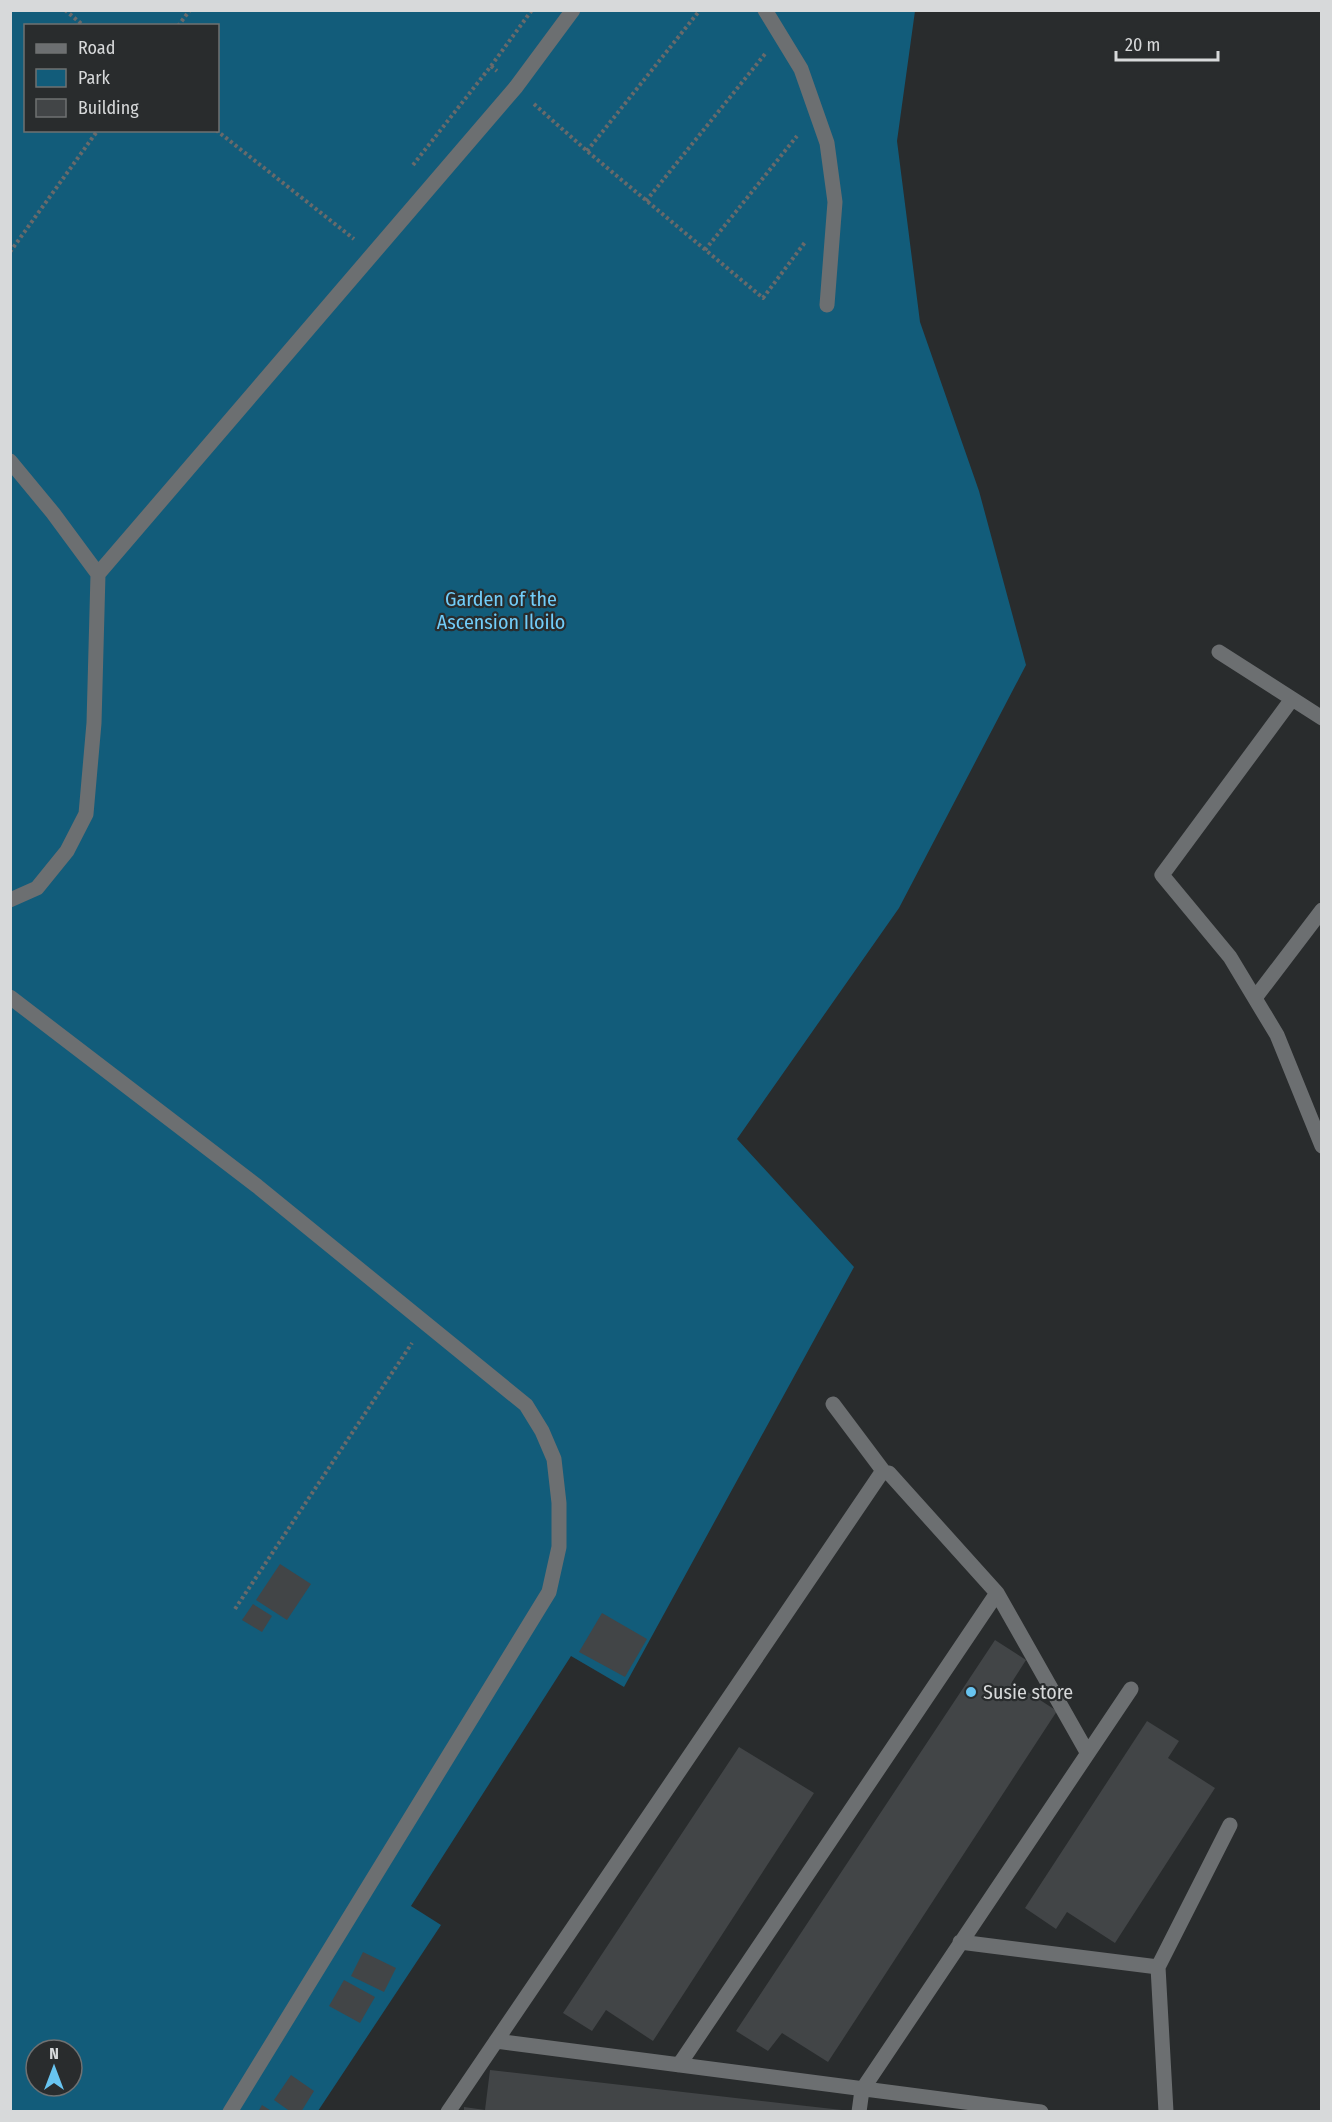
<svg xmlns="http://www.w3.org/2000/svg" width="1332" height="2122" viewBox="0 0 1332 2122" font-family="'Fira Sans Condensed',sans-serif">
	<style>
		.green { fill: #125c7a; fill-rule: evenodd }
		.building { fill: #424547 }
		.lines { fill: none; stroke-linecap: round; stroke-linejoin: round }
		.path { stroke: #686a6b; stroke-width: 4; stroke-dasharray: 3 3; stroke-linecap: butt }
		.lane { stroke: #6c6f71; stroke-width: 15 }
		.street { stroke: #6c6f71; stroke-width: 15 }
		.poi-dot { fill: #68c4f0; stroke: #292c2d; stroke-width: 2 }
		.labels { text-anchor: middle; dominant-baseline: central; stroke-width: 4.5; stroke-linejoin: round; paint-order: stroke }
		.park-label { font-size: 20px; fill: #72cdf9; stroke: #292c2d }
		.poi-label { font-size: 20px; fill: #d7d9da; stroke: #292c2d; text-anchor: start }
	</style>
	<rect width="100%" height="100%" fill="#292c2d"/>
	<path class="green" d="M11,11H915L897,141L920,322L979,491L1026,665L899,908L737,1139L854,1267L624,1687L571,1656L411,1906L441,1925L318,2111L11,2112ZM26,26H218V130H26ZM36,2050H72V2086H36Z"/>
	<path class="building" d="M280,1564L311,1584L287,1620L256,1600Z
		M253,1604L272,1616L262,1632L242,1620Z
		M602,1613L647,1639L625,1677L579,1652Z
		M995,1640L1026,1660L1012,1682L1057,1711L828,2062L782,2033L768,2051L736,2031Z
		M1147,1721L1179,1741L1168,1758L1215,1788L1115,1943L1067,1912L1056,1929L1025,1908Z
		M739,1747L814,1793L653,2041L606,2010L592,2031L563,2013Z
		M363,1952L396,1968L384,1992L351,1976Z
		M344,1980L375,1997L360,2023L329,2006Z
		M490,2070L842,2110V2112H464V2107L485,2110Z
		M291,2075L314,2091L301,2112H291L274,2100Z
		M262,2105L273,2112H258Z"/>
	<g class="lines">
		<path class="path" d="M65,10L84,26
			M178,26L190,10
			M491,66L497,71
			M534,104L587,151L763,298L806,241
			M216,130L354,239
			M587,151L700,10
			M413,165L491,66L532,10
			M646,201L765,54
			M705,250L797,136
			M10,252L98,130
			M235,1609L412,1343"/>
		<path class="lane" d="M765,10L801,69L827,143L835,202L827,305
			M10,461L53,513L98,574L94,723L86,814L67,851L37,888L10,900
			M98,574L516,87L573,10
			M10,997L257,1186L526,1405L542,1431L554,1459L559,1503V1547L549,1592L230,2112"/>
		<path class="street" d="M1219,652L1322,718
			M1292,699L1162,875L1230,957L1277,1035L1322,1146
			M1255,998L1322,910
			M833,1404L884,1472
			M960,1942L1158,1967
			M496,2041L1041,2112
			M679,2065L997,1593
			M448,2112L880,1475L884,1472L889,1473L997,1593L1087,1752
			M859,2112L862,2090L1131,1689
			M1166,2112L1158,1967L1230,1825"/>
	</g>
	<circle class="poi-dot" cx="971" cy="1692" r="6"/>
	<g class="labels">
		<g class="park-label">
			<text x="501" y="599">Garden of the<tspan x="501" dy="23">Ascension Iloilo</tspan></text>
		</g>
		<g class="poi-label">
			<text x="983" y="1692">Susie store</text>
		</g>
	</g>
	<rect width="1332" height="2122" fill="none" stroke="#d7d9da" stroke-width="24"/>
	<rect x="24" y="24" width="195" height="108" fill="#292c2d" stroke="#6f7172" stroke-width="1.5"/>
	<rect x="36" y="44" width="30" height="9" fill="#6c6f71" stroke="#6f7172" stroke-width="1.5"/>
	<text x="78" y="54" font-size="18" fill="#d7d9da">Road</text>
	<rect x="36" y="69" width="30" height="18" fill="#125c7a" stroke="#6f7172" stroke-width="1.5"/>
	<text x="78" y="84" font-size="18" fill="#d7d9da">Park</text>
	<rect x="36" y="99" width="30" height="18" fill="#424547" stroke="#6f7172" stroke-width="1.5"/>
	<text x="78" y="114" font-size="18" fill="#d7d9da">Building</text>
	<g transform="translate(54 2068)"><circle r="28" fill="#292c2d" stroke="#6f7172" stroke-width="1.5"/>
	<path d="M0-4.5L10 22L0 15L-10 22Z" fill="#68c4f0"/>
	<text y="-9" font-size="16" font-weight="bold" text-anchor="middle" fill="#d7d9da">N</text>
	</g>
	<path d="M1116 51v9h102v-9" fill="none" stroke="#d7d9da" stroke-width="3"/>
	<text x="1125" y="51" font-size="18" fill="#d7d9da" stroke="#292c2d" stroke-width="4.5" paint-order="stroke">20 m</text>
</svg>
